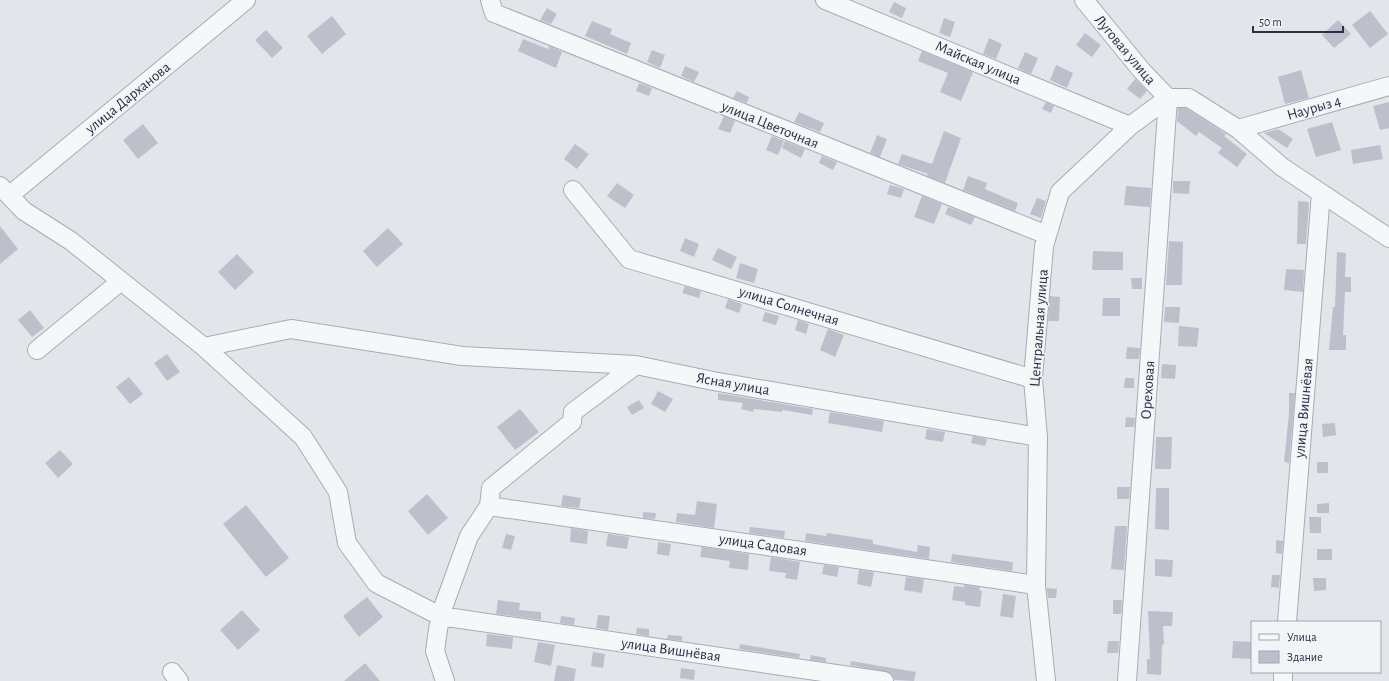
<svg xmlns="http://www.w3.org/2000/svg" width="1389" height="681" viewBox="0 0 1389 681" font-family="'Alegreya Sans',sans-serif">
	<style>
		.building { fill: #bdc0cb }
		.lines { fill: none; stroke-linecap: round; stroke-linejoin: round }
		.minor-casing { stroke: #a8abb6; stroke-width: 20 }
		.minor { stroke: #f6f7f9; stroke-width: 18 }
		.labels { text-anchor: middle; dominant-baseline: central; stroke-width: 3; stroke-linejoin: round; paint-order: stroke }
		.street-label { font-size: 15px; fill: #2a3044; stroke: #f3f4f8 }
	</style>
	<rect width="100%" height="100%" fill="#e3e5eb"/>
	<path class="building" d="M894,2L906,8L902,18L889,12Z
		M547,8L557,14L551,24L540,20Z
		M1370,11L1388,34L1370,48L1352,25Z
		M332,16L346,34L322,54L307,36Z
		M944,18L955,22L950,37L939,33Z
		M1338,20L1351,34L1334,48L1322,35Z
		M592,21L612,29L610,34L631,43L627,54L585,36Z
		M266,30L283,48L272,58L255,40Z
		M1085,33L1101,45L1092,57L1076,45Z
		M989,38L1002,44L996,59L983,54Z
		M523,39L548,49L549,46L562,52L556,68L518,51Z
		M652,50L665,55L660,68L647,62Z
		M922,51L973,72L961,101L940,92L948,73L918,61Z
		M1025,52L1038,58L1031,74L1018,68Z
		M1056,65L1073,73L1067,88L1050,80Z
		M685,66L699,72L694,82L681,76Z
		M1301,70L1309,98L1285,104L1278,77Z
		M1135,79L1147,91L1140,99L1127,89Z
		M639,83L652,88L649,96L636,91Z
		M737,91L749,97L747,103L733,98Z
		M1046,102L1054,106L1051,113L1042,109Z
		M1389,102V128L1380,130L1373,106Z
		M1178,108H1186L1226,134L1224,136L1247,154L1237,167L1218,153L1222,148L1199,132L1196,136L1177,121Z
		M799,112L824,123L820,132L794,122Z
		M724,116L735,121L730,133L718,129Z
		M1332,122L1341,150L1316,157L1307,129Z
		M143,124L158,143L138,159L123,140Z
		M1278,129L1293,139L1287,148L1264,133Z
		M944,131L961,138L945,183L927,176L928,174L898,164L902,154L932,164Z
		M877,135L887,139L880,157L870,153Z
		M772,136L784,141L778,155L766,150Z
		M785,141L805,149L801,158L782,148Z
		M575,144L589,154L577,169L564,159Z
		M1380,145L1383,159L1353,164L1351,150Z
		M822,156L837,162L833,170L819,163Z
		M968,176L987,183L985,189L1018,203L1015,211L963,190Z
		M1173,181H1190L1189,194L1173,193Z
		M617,183L634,195L625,208L607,196Z
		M890,185L904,189L901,198L887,194Z
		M1126,186L1151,188L1150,207L1124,205Z
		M922,196L942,204L934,224L914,217Z
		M1037,198L1046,201L1041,218L1030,214Z
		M1298,201L1309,202L1306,244H1297Z
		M948,207L975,217L971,225L945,214Z
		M0,226L18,249L0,264Z
		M388,228L403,244L377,267L363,251Z
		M685,238L699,244L694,257L680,251Z
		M1169,241L1183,242L1182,285H1166Z
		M718,248L737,257L731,269L712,260Z
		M1093,251L1123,252V270H1092Z
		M1337,252L1346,253L1345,277H1351V292H1345L1343,335H1346V350H1329L1333,307H1335Z
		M237,254L254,272L235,290L218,272Z
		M740,263L758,269L754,283L736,278Z
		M1286,269L1304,270L1303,292L1284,290Z
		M1131,278H1142V289H1132Z
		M685,286L701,291L699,298L682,293Z
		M1050,296L1060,297L1059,321H1048Z
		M1103,298H1120V316H1102Z
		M728,299L742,304L739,313L725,308Z
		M1165,307H1180L1179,323L1164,322Z
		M30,310L44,328L32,337L18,320Z
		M765,312L779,316L776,325L762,321Z
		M798,320L809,324L806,334L795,330Z
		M1179,326L1199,328L1197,347L1178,346Z
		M828,329L844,335L835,357L820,350Z
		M1127,347L1140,348L1139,359H1126Z
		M167,354L180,372L167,381L154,363Z
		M1162,364L1176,365L1175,379L1161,378Z
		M129,377L143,394L130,404L116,387Z
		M1125,378H1134V388H1124Z
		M658,391L673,399L665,412L651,404Z
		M718,393L813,409L812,415L783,410L782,412L754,409L753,412L741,409L743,403L718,400Z
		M1289,393H1295L1289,463L1284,462L1289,413Z
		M639,400L644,408L632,415L627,407Z
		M520,409L539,432L515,450L497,427Z
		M830,412L884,421L882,432L828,423Z
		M1126,417L1135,418L1134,427H1125Z
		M1335,423L1336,435L1323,437L1322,424Z
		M927,429L945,432L943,442L925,439Z
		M973,436L987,439L985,446L971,443Z
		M1156,437H1172L1171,469H1155Z
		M60,450L73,464L58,478L45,463Z
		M1317,462H1328V473H1317Z
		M1117,487H1130L1129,499H1117Z
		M1156,488H1169V530L1155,529Z
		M427,494L448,518L428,535L408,511Z
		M563,495L581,498L579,508L561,506Z
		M697,501L717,504L714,528L676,522L677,513L695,515Z
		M1329,503V513H1317V504Z
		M246,505L289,558L266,577L223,524Z
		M643,512L656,513L655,519L643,518Z
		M1309,517H1321V533H1310Z
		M1115,526H1127L1124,570L1111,569Z
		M750,527L785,531L784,538L749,533Z
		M571,528L588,531L587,544L570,542Z
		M806,533L826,536L827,533L873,540V544L917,552L918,545L930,547L929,559L805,541Z
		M506,534L515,536L511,550L502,548Z
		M608,534L629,537L627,549L606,546Z
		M1276,540L1283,541L1282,554L1276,553Z
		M658,542L671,544L669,556L657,554Z
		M702,547L749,554L748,570L729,568L730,561L700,557Z
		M1317,549H1332V560H1317Z
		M952,554L1013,562L1012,571L951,562Z
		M771,557L800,562L797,580L785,578L786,573L769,571Z
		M1155,559L1173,560L1172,577L1155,576Z
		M824,565L839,567L837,577L822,574Z
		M859,570L874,572L871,587L857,584Z
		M1272,575H1280L1279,588L1271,587Z
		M906,577L924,579L922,593L904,590Z
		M1313,578H1326V590L1314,591Z
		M964,585L980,587L979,590L982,591L980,607L965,605V602L952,600L954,586L964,587Z
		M1047,588L1057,589L1056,598H1048Z
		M1003,594L1016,596L1013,618L1000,616Z
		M367,597L383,617L359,637L343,616Z
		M498,600L520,603L519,610L541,612V620L496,614Z
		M1113,600H1122L1121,614H1113Z
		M242,610L260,630L238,650L220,630Z
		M1148,611L1173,612L1172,626H1163L1164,644L1162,645L1161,675L1147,674V659H1150Z
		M598,615L610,616L608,630L596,628Z
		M561,616L575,618L574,625L560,623Z
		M637,628L649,629V636L636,634Z
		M487,634L513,637L512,649L486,646Z
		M668,635L682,636V641L667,639Z
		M1108,641H1119L1118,653H1107Z
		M1233,641L1252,642V659L1232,658Z
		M538,642L555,645L551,666L534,662Z
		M740,644L800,654L799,658L739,649Z
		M593,652L605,654L603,668L591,666Z
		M811,655L826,658V662L810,660Z
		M851,661L916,672L914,681L895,680L890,673L850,665Z
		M365,663L380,681H344Z
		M557,665L576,669L574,681H554Z
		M681,668L695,670L694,680L680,678Z"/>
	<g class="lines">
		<g class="minor-casing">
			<path id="minor" d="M490,0L494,13L1047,235
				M825,0L1130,126
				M1084,0L1142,71L1168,98
				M1168,98H1189L1238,129L1282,167L1389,238
				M1238,129L1389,86
				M0,186L24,211L71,241L204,347L291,329L462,356L636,365
				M573,190L629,259L1033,379
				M10,195L246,0
				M204,347L303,437L338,492L347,543L376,583L440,616L435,651L445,681
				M37,350L121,281
				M489,506L491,488L572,422L573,412L636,365L713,381L1038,437
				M489,506L469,536L440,616L884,681
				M489,506L1036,585
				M1287,622L1321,193
				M172,672L179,681
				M1046,681L1036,585L1038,437L1033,379L1044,246L1060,192L1130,126L1168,98
				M1127,681L1168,98
				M1283,681V672"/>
		</g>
		<use href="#minor" class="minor"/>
	</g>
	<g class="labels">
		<g class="street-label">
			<text transform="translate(1125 50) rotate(50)">Луговая улица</text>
			<text transform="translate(978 63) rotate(23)">Майская улица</text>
			<text transform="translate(128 98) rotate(-39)">улица Дарханова</text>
			<text transform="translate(1314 108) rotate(-16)">Наурыз 4</text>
			<text transform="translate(770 125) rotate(22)">улица Цветочная</text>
			<text transform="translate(789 306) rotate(17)">улица Солнечная</text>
			<text transform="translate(1039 328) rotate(-86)">Центральная улица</text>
			<text transform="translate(733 384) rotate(10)">Ясная улица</text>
			<text transform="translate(1148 390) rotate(-86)">Ореховая</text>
			<text transform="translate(1304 408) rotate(-85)">улица Вишнёвая</text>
			<text transform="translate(763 545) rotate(8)">улица Садовая</text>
			<text transform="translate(671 650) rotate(8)">улица Вишнёвая</text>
		</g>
	</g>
	<rect x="1251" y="621" width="130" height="52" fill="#f3f4f8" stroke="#a3a6b0"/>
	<rect x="1259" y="634" width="20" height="6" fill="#f6f7f9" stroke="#a3a6b0"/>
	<text x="1287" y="641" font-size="12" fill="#2a3044">Улица</text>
	<rect x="1259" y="651" width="20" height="12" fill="#bdc0cb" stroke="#a3a6b0"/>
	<text x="1287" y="661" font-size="12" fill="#2a3044">Здание</text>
	<path d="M1253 26v6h90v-6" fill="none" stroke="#2a3044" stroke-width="2"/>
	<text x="1259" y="26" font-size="12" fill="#2a3044" stroke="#f3f4f8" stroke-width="3" paint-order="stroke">50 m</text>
</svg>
